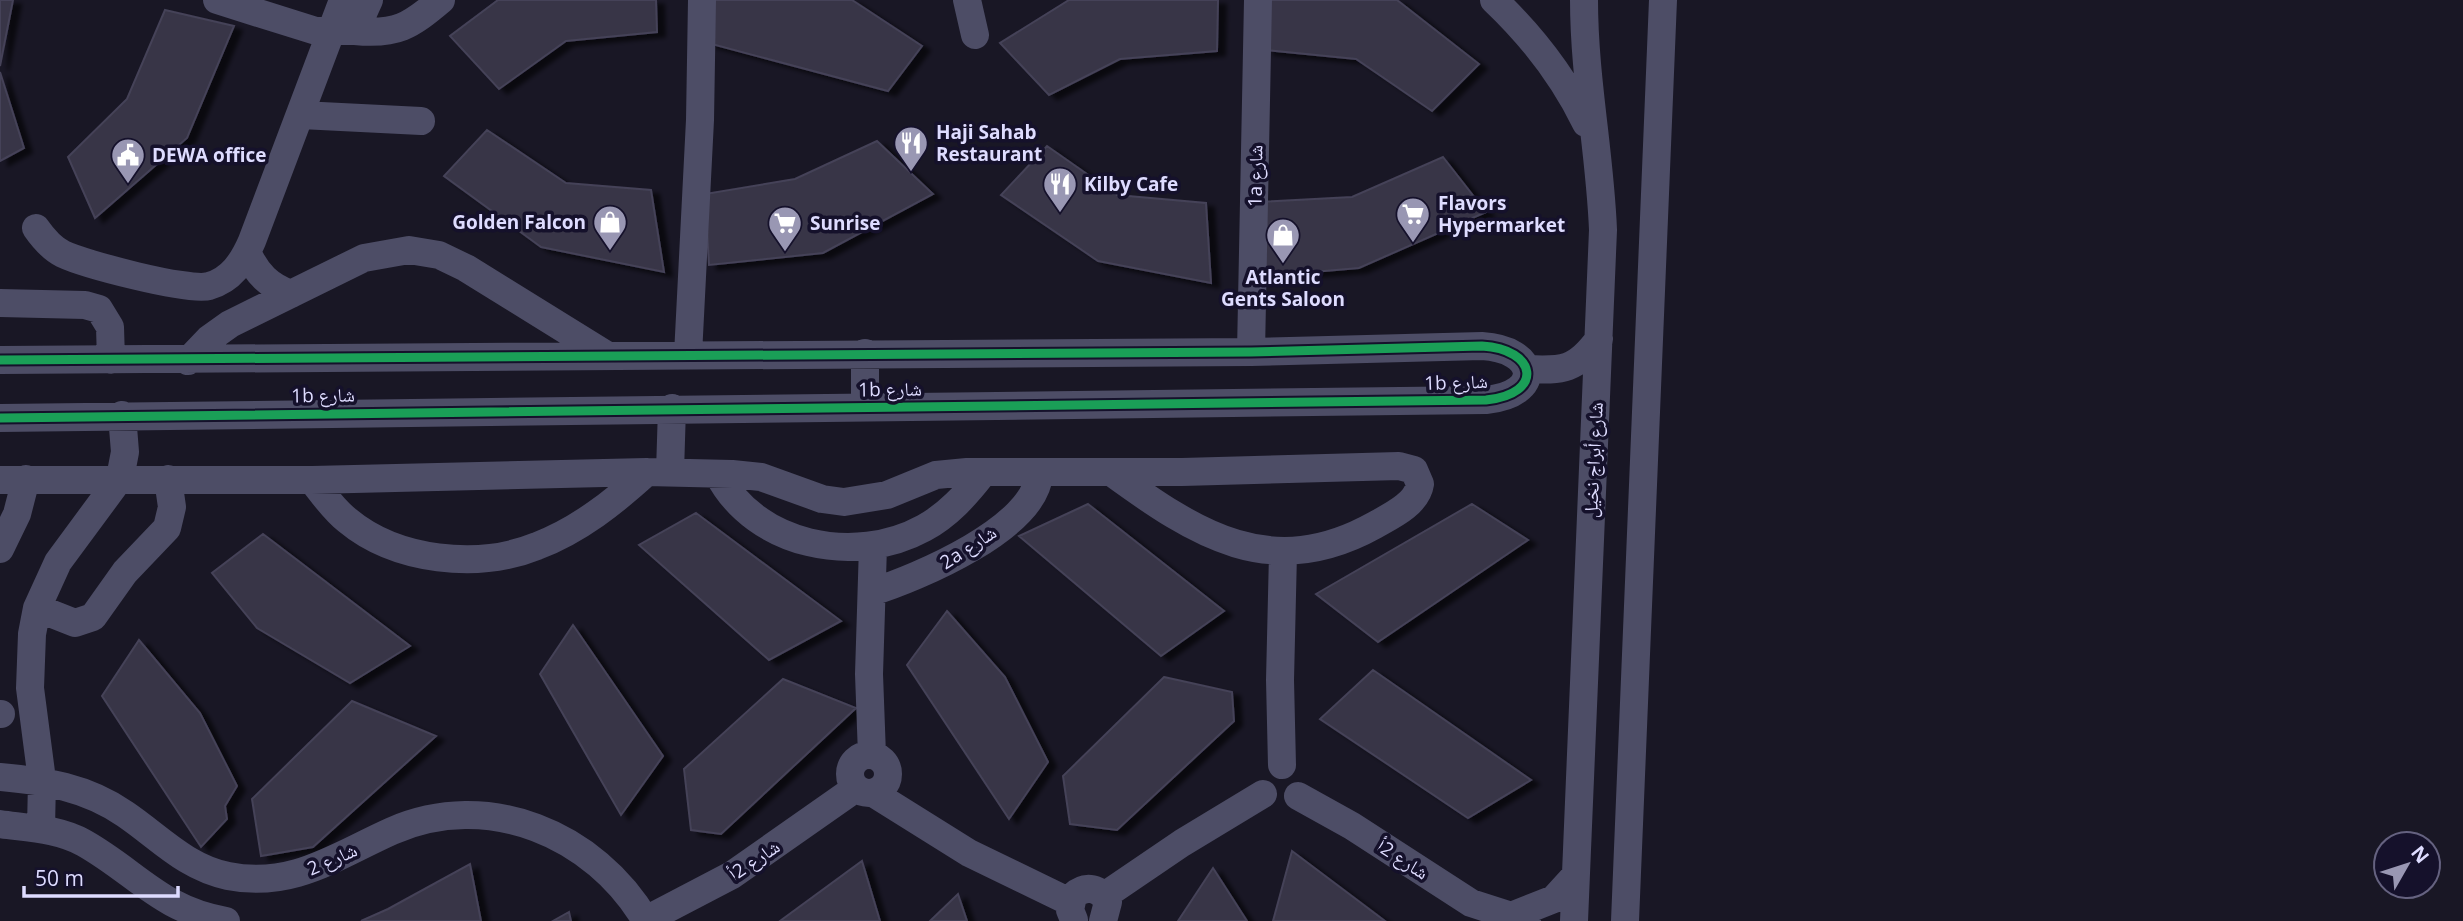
<svg xmlns="http://www.w3.org/2000/svg" width="2463" height="921" viewBox="0 0 2463 921" font-family="'Open Sans','Noto Naskh Arabic',sans-serif">
	<style>
		.building { fill: #383646; stroke: #454258; stroke-width: 2; filter: url(#shadow) }
		.lines { fill: none; stroke-linecap: round; stroke-linejoin: round }
		.minor { stroke: #4d4d66; stroke-width: 28 }
		.cycleway-casing { stroke: #15112b; stroke-width: 13 }
		.cycleway { stroke: #1a9f57; stroke-width: 9 }
		.labels { text-anchor: middle; dominant-baseline: central; stroke-width: 7; stroke-linejoin: round; paint-order: stroke }
		.poi-label { font-size: 19px; font-weight: bold; fill: #dedcff; stroke: #15112b; text-anchor: start }
		.street-label { font-size: 19px; fill: #dedcff; stroke: #15112b }
	</style>
	<defs>
		<filter id="shadow"><feDropShadow dx="8" dy="4.5" stdDeviation="2" flood-color="#0009"/></filter>
	</defs>
	<rect width="100%" height="100%" fill="#191725"/>
	<path class="building" d="M0,0H13L0,66Z
		M498,0H656L657,32L566,41L499,89L450,36Z
		M708,0H852L922,46L888,91L708,43Z
		M1069,0H1218L1217,51L1120,59L1049,95L1000,43Z
		M1267,0H1397L1479,64L1432,111L1356,59L1266,50Z
		M165,10L234,26L187,138L95,218L68,157L127,99Z
		M0,72L24,148L0,161Z
		M487,130L566,183L651,190L664,272L541,247L444,176Z
		M877,141L933,194L823,253L709,265L705,194L795,179Z
		M1047,146L1117,195L1206,203L1211,283L1098,261L1001,195Z
		M1443,157L1486,212L1359,268L1255,277L1259,202L1352,197Z
		M1088,504L1224,611L1161,656L1019,536Z
		M1472,504L1528,540L1378,642L1316,594Z
		M696,513L841,621L769,660L639,545Z
		M263,534L410,646L350,683L257,628L212,573Z
		M947,611L1005,677L1048,762L1009,819L907,665Z
		M573,625L663,756L621,815L540,674Z
		M139,640L200,713L237,786L225,806L227,819L201,847L102,696Z
		M1373,670L1531,780L1468,818L1320,719Z
		M1164,677L1232,692L1234,721L1117,830L1070,824L1063,776Z
		M783,679L856,708L721,834L691,830L684,769Z
		M352,701L436,736L313,847L261,856L252,799Z
		M1292,851L1385,921H1273Z
		M862,861L880,921H780Z
		M470,864L481,921H361L388,909Z
		M1213,868L1247,921H1178Z
		M958,894L967,921H930Z
		M569,912L571,921H553Z"/>
	<g class="lines">
		<path class="minor" d="M217,0L316,31H355
			M369,0L355,31C397,35 410,26 441,0
			M967,0L975,35
			M1494,0C1532,36 1563,76 1586,123
			M301,115L421,121
			M36,228C43,238 51,248 63,254C84,264 189,292 209,286C231,280 243,262 252,241L343,0
			M247,252C257,274 269,286 291,294
			M0,303L85,305L99,309L110,327L111,360
			M1251,352L1258,0
			M865,353V407
			M688,355L700,120L702,0
			M0,360L1251,352L1482,346C1537,349 1545,394 1486,400L0,418
			M188,361L209,339L230,324L364,258L409,250L439,255L466,268L608,356
			M1527,369C1563,371 1576,370 1599,339
			M670,472L672,408
			M718,474C755,546 855,566 924,528C948,515 966,495 983,473
			M0,480H312L647,472L732,474L761,477L822,499L844,502L887,495L936,475L967,472H1182L1399,466L1414,470L1420,484C1417,504 1391,516 1375,525C1271,583 1196,534 1111,472
			M312,480C323,494 333,509 347,520C396,561 478,570 537,546C579,530 614,502 647,472
			M0,549L17,514L26,479
			M872,592C917,578 1036,528 1039,474
			M37,608L75,623L93,617L125,572L167,528L172,507L168,479
			M0,714H1
			M872,755L869,674L873,546
			M850 774a19 19 0 1 1 38 0a19 19 0 1 1-38 0Z
			M1282,765L1280,680L1283,553
			M0,777C45,781 86,787 125,814C159,837 185,867 228,876C292,889 336,856 392,831C488,789 595,834 646,921
			M873,793L969,853L1070,902
			M1298,796L1352,826L1471,903L1527,921
			M0,824C29,828 59,829 84,843C137,873 161,910 226,921
			M41,829L42,780L30,688L32,634L37,608L58,562L120,478L125,452L122,415
			M1104,896L1182,843L1263,794
			M1511,916L1554,899L1575,876
			M646,920L732,875L856,788
			M1074,920L1070,910L1073,896C1086,884 1100,888 1108,902L1103,921
			M1574,921L1603,230C1600,153 1584,78 1584,0
			M1625,921L1663,0"/>
		<g class="cycleway-casing">
			<path id="cycleway" d="M0,360L1251,352L1482,346C1537,349 1545,394 1486,400L0,418"/>
		</g>
		<use href="#cycleway" class="cycleway"/>
	</g>
	<defs>
		<g id="restaurant-pin" transform="scale(1.75)"><path d="M0 17L-7.5 6A9.5 9.5 0 1 1 7.5 6Z" fill="#9997b3" stroke="#15112b"/><path d="M-5-6h1v4h1v-4h1v4h1v-4h1v5L-1.5 .5V6h-2V.5L-5-1ZM5-6V6H3V1.5H1.5Q1.5-4 5-6Z" fill="#fff"/></g>
		<g id="civic-pin" transform="scale(1.75)"><path d="M0 17L-7.5 6A9.5 9.5 0 1 1 7.5 6Z" fill="#9997b3" stroke="#15112b"/><path d="M-.6-6.5H3V-4.5H.6V-3L4-1V1h2V6H-6V1h2V-1L-.6-3ZM-1.2 2.5V6h2.4V2.5Z" fill="#fff"/></g>
		<g id="supermarket-pin" transform="scale(1.75)"><path d="M0 17L-7.5 6A9.5 9.5 0 1 1 7.5 6Z" fill="#9997b3" stroke="#15112b"/><path d="M-6-5.5h2.5l.6 2H6L4.5 2H-2.5L-4.4-4H-6ZM-1.5 3.2a1.3 1.3 0 1 0 .1 0ZM3 3.2a1.3 1.3 0 1 0 .1 0Z" fill="#fff"/></g>
		<g id="shop-pin" transform="scale(1.75)"><path d="M0 17L-7.5 6A9.5 9.5 0 1 1 7.5 6Z" fill="#9997b3" stroke="#15112b"/><path d="M-5-2.5h2.3a2.7 3.5 0 0 1 5.4 0H5L5.5 6h-11ZM-1.5-2.5h3a1.5 2.3 0 0 0-3 0Z" fill="#fff"/></g>
	</defs>
	<g fill-rule="evenodd">
		<use href="#restaurant-pin" x="911" y="143"/>
		<use href="#civic-pin" x="128" y="155"/>
		<use href="#restaurant-pin" x="1060" y="184"/>
		<use href="#supermarket-pin" x="1413" y="214"/>
		<use href="#shop-pin" x="610" y="222"/>
		<use href="#supermarket-pin" x="785" y="223"/>
		<use href="#shop-pin" x="1283" y="235"/>
	</g>
	<g class="labels">
		<g class="poi-label">
			<text x="936" y="132">Haji Sahab<tspan x="936" dy="22">Restaurant</tspan></text>
			<text x="152" y="155">DEWA office</text>
			<text x="1084" y="184">Kilby Cafe</text>
			<text x="1438" y="203">Flavors<tspan x="1438" dy="22">Hypermarket</tspan></text>
			<text x="586" y="222" text-anchor="end">Golden Falcon</text>
			<text x="810" y="223">Sunrise</text>
			<text x="1283" y="277" text-anchor="middle">Atlantic<tspan x="1283" dy="22">Gents Saloon</tspan></text>
		</g>
		<g class="street-label">
			<text transform="translate(1255 176) rotate(-89)">1a شارع</text>
			<text transform="translate(1456 382) rotate(-2)">1b شارع</text>
			<text transform="translate(890 389) rotate(-1)">1b شارع</text>
			<text transform="translate(323 395) rotate(-1)">1b شارع</text>
			<text transform="translate(1593 460) rotate(-87)">شارع أبراج نخيل</text>
			<text transform="translate(968 547) rotate(-33)">2a شارع</text>
			<text transform="translate(332 859) rotate(-24)">شارع 2</text>
			<text transform="translate(1403 859) rotate(33)">شارع 2أ</text>
			<text transform="translate(754 860) rotate(-34)">شارع 2أ</text>
		</g>
	</g>
	<g transform="translate(2407 865) rotate(51)"><circle r="33" fill="#15112b" stroke="#656280" stroke-width="2"/>
	<path d="M0-5L12 26L0 18L-12 26Z" fill="#9997b3"/>
	<text y="-10" font-size="19" font-weight="bold" text-anchor="middle" fill="#dedcff">N</text>
	</g>
	<path d="M24 886v10h154v-10" fill="none" stroke="#dedcff" stroke-width="3.5"/>
	<text x="35" y="886" font-size="21" fill="#dedcff" stroke="#15112b" stroke-width="5" paint-order="stroke">50 m</text>
</svg>
